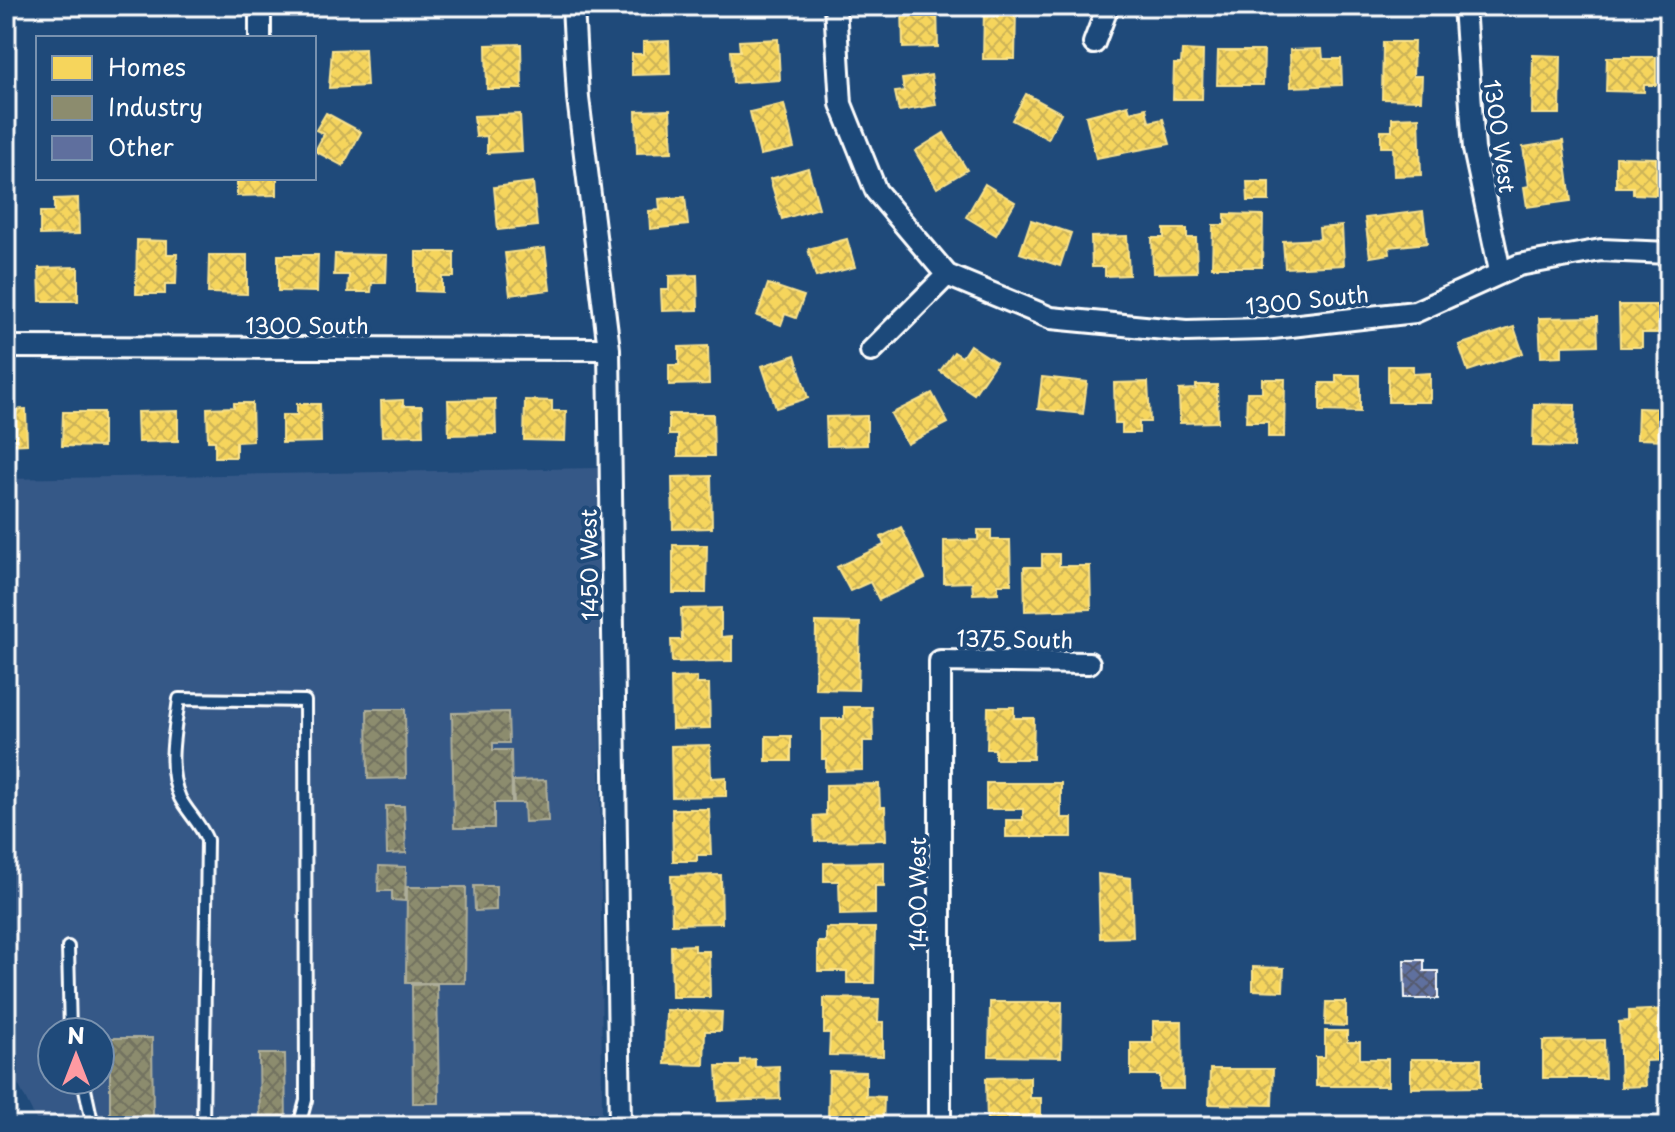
<svg xmlns="http://www.w3.org/2000/svg" width="1675" height="1132" viewBox="0 0 1675 1132" font-family="'Playpen Sans',sans-serif">
	<style>
		.built { fill: #365887; fill-rule: evenodd }
		.homes { fill: url(#homes-cross-hatch); stroke: #f9e28d; stroke-width: 2 }
		.industry { fill: url(#industry-cross-hatch); stroke: #aeae9a; stroke-width: 2 }
		.building { fill: url(#building-cross-hatch); stroke: #fff; stroke-width: 2 }
		.lines { fill: none; stroke-linecap: round; stroke-linejoin: round }
		.lane-casing { stroke: #fff; stroke-width: 16 }
		.street-casing { stroke: #fff; stroke-width: 26 }
		.lane { stroke: #1f4a7a; stroke-width: 10 }
		.street { stroke: #1f4a7a; stroke-width: 20 }
		.labels { text-anchor: middle; dominant-baseline: central; stroke-width: 8; stroke-linejoin: round; paint-order: stroke }
		.street-label { font-size: 22px; fill: #fff; stroke: #1f4a7a }
	</style>
	<defs>
		<pattern id="homes-cross-hatch" width="8" height="8" patternUnits="userSpaceOnUse" patternTransform="scale(2)"><rect width="8" height="8" fill="#f6d55c"/><path d="M0 0l8 8M0 8l8-8" fill="none" stroke="#ccb358"/></pattern>
		<pattern id="industry-cross-hatch" width="8" height="8" patternUnits="userSpaceOnUse" patternTransform="scale(2)"><rect width="8" height="8" fill="#8c8c6e"/><path d="M0 0l8 8M0 8l8-8" fill="none" stroke="#727260"/></pattern>
		<pattern id="building-cross-hatch" width="8" height="8" patternUnits="userSpaceOnUse" patternTransform="scale(2)"><rect width="8" height="8" fill="#5f6f9e"/><path d="M0 0l8 8M0 8l8-8" fill="none" stroke="#545a6d"/></pattern>
	</defs>
	<rect width="100%" height="100%" fill="#1f4a7a"/>
	<filter id="ink" filterUnits="userSpaceOnUse"><feTurbulence type="fractalNoise" baseFrequency=".0125" numOctaves="2"/><feDisplacementMap in="SourceGraphic" scale="16" xChannelSelector="R" yChannelSelector="G"/><feConvolveMatrix kernelMatrix="1 2 1 2 8 2 1 2 1" color-interpolation-filters="sRGB"/></filter>
	<g filter="url(#ink)">
		<path class="built" d="M599,468L602,1126H39L6,1060V479ZM52,1032H100V1080H52Z"/>
		<path class="homes" d="M902,6H937L938,47L903,48Z
			M984,9H1016L1015,59H983Z
			M778,39L780,80L733,83L731,51H740L739,41Z
			M669,41L670,74L632,75V54H643V42Z
			M1383,42H1414L1413,76H1422L1421,100L1382,99Z
			M521,44L522,89H487L486,45Z
			M365,49L367,86L329,88L332,50Z
			M1322,49L1323,59H1341L1342,85L1291,87L1290,50Z
			M1182,50L1203,51L1202,99H1173L1174,64H1181Z
			M1218,51H1264L1263,85H1217Z
			M1533,55L1561,56L1560,114H1532Z
			M1607,57H1656V85H1644V92L1606,91Z
			M931,75L936,105L899,111L895,92L904,91L902,79Z
			M1026,94L1061,113L1048,139L1012,120Z
			M784,104L794,148L760,155L750,112Z
			M1128,105L1130,112L1146,108L1149,122L1163,119L1170,144L1096,158L1086,116Z
			M670,110L672,152L637,153L636,111Z
			M326,113L361,132L343,166L315,151L324,134L316,130Z
			M520,114L522,151L487,153V136L476,137L474,116Z
			M1419,117L1421,175L1394,176L1393,147H1381V131H1392V118Z
			M944,133L967,170L937,188L915,151Z
			M1563,141L1571,201L1527,207L1524,187L1529,186L1523,147Z
			M1616,157L1656,158V195L1633,194V187H1616Z
			M808,168L819,208L782,219L770,179Z
			M237,178H277V195L237,196Z
			M533,182L537,226L498,230L494,187Z
			M1247,182H1269V201H1248Z
			M985,184L1015,202L996,235L966,217Z
			M685,197L688,225L650,229L649,211L660,210L659,199Z
			M78,198L79,234L40,235V212H54V199Z
			M1423,211L1427,243L1389,247L1390,254L1370,257L1365,218Z
			M1225,214L1263,215L1262,267H1212L1213,225H1225Z
			M1031,220L1071,233L1060,266L1020,253Z
			M1342,226L1344,265L1285,268L1283,241L1320,239L1319,228Z
			M1164,229H1187V238H1196L1197,272L1153,273L1152,238H1164Z
			M1127,236L1129,275L1105,276V267H1092L1091,237Z
			M847,239L855,267L816,277L808,249Z
			M137,240L167,241V254H177L176,284H165V294H136Z
			M545,248L550,290L510,295L505,253Z
			M416,252H454V277H442V292L416,291Z
			M335,254L387,255L386,283H372L371,292H348L349,275H334Z
			M209,255H247V294L208,293Z
			M278,255H318L317,292L278,291Z
			M78,267V301H40L39,268Z
			M697,275L698,310L662,311L661,290H669V276Z
			M768,284L804,296L796,318L785,314L781,325L757,316Z
			M1619,305H1669V333H1642V347H1620Z
			M1597,317L1598,345L1562,346V356L1541,357L1539,318Z
			M1514,327L1523,353L1468,371L1459,345Z
			M970,345L996,362L974,394L940,371L954,352L962,357Z
			M708,346L709,384L669,385V365H679V347Z
			M795,355L808,398L776,408L762,366Z
			M1388,366H1413V374L1430,373V402H1388Z
			M1336,375H1360V412L1320,411V383H1336Z
			M1042,377L1087,382L1083,414L1038,409Z
			M1262,379H1285L1284,437H1268V422H1246L1247,392H1262Z
			M1148,382L1150,422H1139V433H1122V423H1115L1114,383Z
			M1196,385H1217L1218,422L1180,423L1179,390L1196,389Z
			M932,393L948,423L907,444L891,414Z
			M495,399L496,434L449,435L448,400Z
			M403,400V406H422L423,435L382,436L381,401Z
			M525,400L552,401V411H566L565,441L524,440Z
			M234,403H252L253,441L236,442V457H215V441H208L207,408L234,407Z
			M297,404H320L321,442L282,443V415H297Z
			M1534,404L1575,405L1574,447L1533,446Z
			M1638,408L1669,409V440L1637,439Z
			M26,409L27,444L6,445V410Z
			M178,411V441L138,442L137,412Z
			M63,412H103V447L62,446Z
			M669,414H713L714,456H678V435H669Z
			M867,416V445L827,446L826,417Z
			M711,476L712,528L673,529L672,477Z
			M901,527L925,578L879,600L870,582L850,591L837,567L884,545L881,537Z
			M978,530H991V540H1010L1011,584H998V593L973,594L972,582L944,583V541L978,540Z
			M673,545H707L706,593H673Z
			M1042,554H1059V566H1090L1091,609L1025,611L1024,567H1042Z
			M721,608V637L732,636V661L672,662L671,640H682L681,609Z
			M816,622L860,623L858,690L815,689Z
			M697,677V684H709L710,728L672,729L671,678Z
			M844,707H872L873,741H863V770L826,771V759H822V719H844Z
			M988,707H1014V718H1034L1033,759H995V749H987Z
			M766,736H791V761H766Z
			M710,745L711,778L726,777V796L672,797L671,746Z
			M986,783H1061V818H1072V837H1006V820H1023V809H986Z
			M879,784L880,807H885L886,840L815,841L814,816L826,815V785Z
			M672,809H709L711,855H697V861H673Z
			M884,862V886H875V914L840,915L839,881H824V863Z
			M1098,874L1131,878L1133,937L1100,938Z
			M721,875L722,923L672,924L671,876Z
			M826,928H875L874,983H847V971H818V942H826Z
			M1664,929H1669V968H1665Z
			M695,945V951H709L710,997H672L671,946Z
			M1253,967L1284,968L1283,991L1253,990Z
			M824,998L879,999L878,1022H883V1056L829,1055L830,1033H824Z
			M990,1002H1062L1061,1057L989,1056Z
			M1326,1002H1346V1026L1325,1025Z
			M1669,1009V1060L1645,1061L1646,1086L1621,1087L1619,1022L1629,1021V1011Z
			M666,1010L722,1012L721,1031H705L704,1065L665,1064Z
			M1153,1021H1182L1183,1089H1160V1075H1131V1043H1153Z
			M1325,1031H1347V1042H1360V1059H1388V1086H1316V1057H1325Z
			M1604,1040L1605,1078H1543V1041Z
			M755,1059V1067L779,1066L780,1099L719,1101L717,1066H741V1060Z
			M1411,1059H1481V1087L1411,1088Z
			M1210,1069H1273L1272,1105L1209,1104Z
			M829,1071L866,1072V1096L884,1097L883,1126H849L850,1121H828Z
			M1030,1077V1098H1041V1115H1029L1030,1126H987L986,1078Z"/>
		<path class="industry" d="M367,709H405L406,778L368,779Z
			M508,712L509,743H493V750H511L512,803H494V828H454L452,713Z
			M546,780L548,821L525,822L524,803H514L513,781Z
			M386,806H404L406,853L387,854Z
			M379,866L406,867L405,901L392,900V891H378Z
			M474,886H496V910L475,911Z
			M407,887H466L465,983H406Z
			M437,984L439,1103H413L412,985Z
			M110,1038H152L153,1117H110Z
			M259,1054H285L286,1126H260Z"/>
		<path class="building" d="M1404,960H1424V971H1438V999H1405Z"/>
		<g class="lines">
			<g class="lane-casing">
				<path id="lane" d="M68,947L70,1032
					M83,1080L93,1126
					M203,1126L207,840C200,823 188,813 180,798C166,767 175,731 179,699L305,701L306,1100L299,1126"/>
			</g>
			<g class="street-casing">
				<path id="street" d="M260,6V38
					M573,6L578,98L609,349L620,1126
					M835,6L841,104L876,191L947,275L1051,318L1186,331L1264,329L1415,312L1519,265L1601,250L1669,253
					M1464,6L1474,149L1500,271
					M1094,43L1108,6
					M6,347L609,349
					M871,351L947,275
					M940,1126V661L1089,663"/>
			</g>
			<use href="#lane" class="lane"/>
			<use href="#street" class="street"/>
		</g>
	</g>
	<g class="labels">
		<g class="street-label">
			<text transform="translate(1501 136) rotate(82)">1300 West</text>
			<text transform="translate(1307 299) rotate(-6)">1300 South</text>
			<text x="307" y="324">1300 South</text>
			<text transform="translate(588 565) rotate(-91)">1450 West</text>
			<text transform="translate(1015 638) rotate(1)">1375 South</text>
			<text transform="translate(916 894) rotate(-90)">1400 West</text>
		</g>
	</g>
	<rect width="1675" height="1132" fill="none" stroke="#1f4a7a" stroke-width="32"/>
	<rect x="16" y="16" width="1643" height="1100" fill="none" stroke="#fff" stroke-width="3" filter="url(#ink)"/>
	<rect x="36" y="36" width="280" height="144" fill="#1f4a7a" stroke="#7992af" stroke-width="2"/>
	<rect x="52" y="56" width="40" height="24" fill="#f6d55c" stroke="#7992af" stroke-width="2"/>
	<text x="108" y="76" font-size="24" fill="#ffffff">Homes</text>
	<rect x="52" y="96" width="40" height="24" fill="#8c8c6e" stroke="#7992af" stroke-width="2"/>
	<text x="108" y="116" font-size="24" fill="#ffffff">Industry</text>
	<rect x="52" y="136" width="40" height="24" fill="#5f6f9e" stroke="#7992af" stroke-width="2"/>
	<text x="108" y="156" font-size="24" fill="#ffffff">Other</text>
	<g transform="translate(76 1056)"><circle r="38" fill="#1f4a7a" stroke="#7992af" stroke-width="2"/>
	<path d="M0-6L14 30L0 20L-14 30Z" fill="#ff9aa2"/>
	<text y="-12" font-size="22" font-weight="bold" text-anchor="middle" fill="#ffffff">N</text>
	</g>
</svg>
